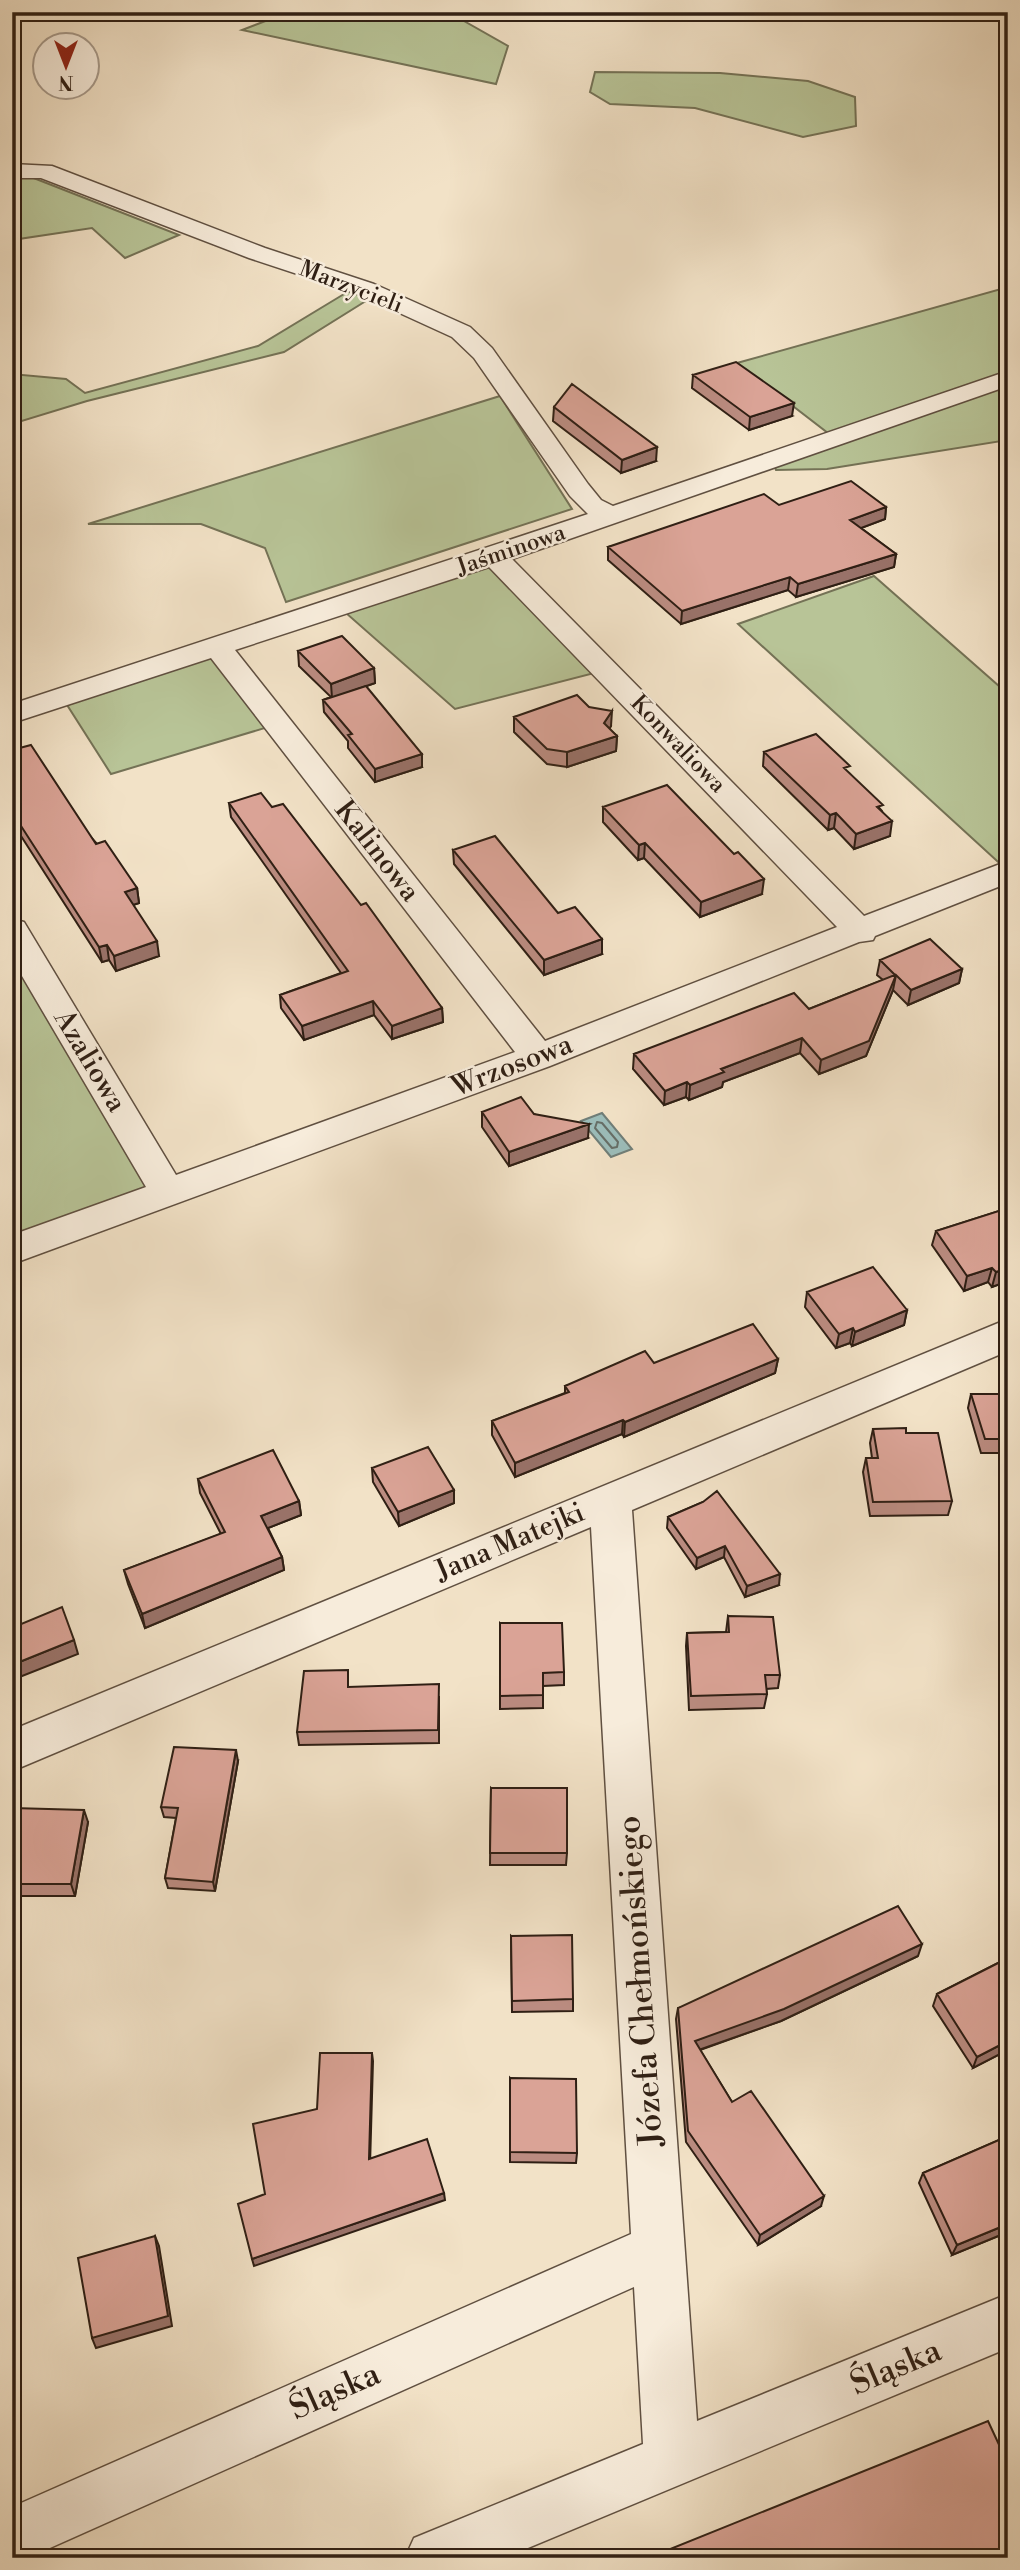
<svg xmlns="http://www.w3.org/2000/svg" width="1020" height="2570" viewBox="0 0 1020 2570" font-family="'Libre Bodoni',serif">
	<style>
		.green { fill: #b8c497; stroke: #747256; stroke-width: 2 }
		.water { fill: #9cbdba; stroke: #707e78; stroke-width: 2 }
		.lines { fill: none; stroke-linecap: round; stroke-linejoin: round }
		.shore { stroke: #666e67; stroke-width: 2 }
		.minor-casing { stroke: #605041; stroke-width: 3 }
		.minor { fill: #f7ecdb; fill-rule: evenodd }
		.wall { fill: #bb8c81; stroke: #2f1f14; stroke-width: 2 }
		.shaded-wall { fill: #997269; stroke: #2f1f14; stroke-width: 2 }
		.building { fill: #daa396; stroke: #2f1f14; stroke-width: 2 }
		.labels { text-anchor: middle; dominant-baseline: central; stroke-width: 5; stroke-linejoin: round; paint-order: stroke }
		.far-street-label { font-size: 23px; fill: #2f1f14; stroke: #f7ecdb }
		.street-label { font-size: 28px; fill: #2f1f14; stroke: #f7ecdb }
		.near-street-label { font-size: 33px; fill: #2f1f14; stroke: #f7ecdb }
	</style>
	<rect width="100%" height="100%" fill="#f2e2c7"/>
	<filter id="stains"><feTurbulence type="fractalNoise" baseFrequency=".00286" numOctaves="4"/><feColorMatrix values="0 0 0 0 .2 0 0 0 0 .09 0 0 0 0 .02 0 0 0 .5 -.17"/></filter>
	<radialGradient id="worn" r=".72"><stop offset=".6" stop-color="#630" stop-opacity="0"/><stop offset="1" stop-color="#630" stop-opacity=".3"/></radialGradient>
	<path class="green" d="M289,12H448L508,46L496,84L242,30Z
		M595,72L720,73L808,81L855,97L856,126L803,137L695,108L610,104L590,92Z
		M26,175L179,235L125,258L92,228L12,240V179Z
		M1008,287V440L827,469L776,470L772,459L833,437L737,363Z
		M349,291L369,299L284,352L87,401L12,424V374L66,379L85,393L258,346Z
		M500,396L572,509L286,602L265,548L201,524H88Z
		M494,556L606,670L455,709L338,606Z
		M874,576L1008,694V871L738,624Z
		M216,646L278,724L111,774L62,697Z
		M12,930L168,1193L36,1241L12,1229Z"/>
	<path class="water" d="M602,1113L632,1149L611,1157L581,1121Z"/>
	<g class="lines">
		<path class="shore" d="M597,1122L602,1123L618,1142L617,1147L612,1148L595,1128Z"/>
		<g class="minor-casing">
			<path id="minor" d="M12,164L52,166L265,248L374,284L470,327L492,348L588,484L601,500L613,506L1008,371V386L512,559L864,916L1008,861V883L875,936L873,940L859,942L550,1066L12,1264V1235L146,1187L12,959V919L24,922L176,1175L515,1052L211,658L12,723V704L588,514L570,496L474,358L452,337L358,294L249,258L41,178H12ZM489,567L837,927L545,1041L235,650Z
				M1008,1319V1351L632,1510L697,2421L1008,2294V2348L504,2558H405L414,2538L643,2444L634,2287L32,2556L12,2558V2507L631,2234L591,1527L12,1771V1730Z"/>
		</g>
		<use href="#minor" class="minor"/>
	</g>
	<path class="wall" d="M693,375L792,416L749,430L692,388Z
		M554,407L656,461L621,473L553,421Z
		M779,505L886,507L885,519L861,528L896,554L894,567L796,597L788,590L681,624L608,560V547Z
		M298,651L374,668L375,683L358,689L422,767L375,782L348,748V741L324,712L323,700L331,697L299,666Z
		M589,707L611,726L609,729L617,736L616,751L567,767L547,764L514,732V717Z
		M12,750L137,888L139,903L133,905L159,956L116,971L109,960L102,962L12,822Z
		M764,752L849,773L882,811L890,836L854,849L834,828L828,830L763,766Z
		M229,803L272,807L442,1008L443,1022L392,1039L374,1015L304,1040L281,1008L280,995L341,973L231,817Z
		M603,807L734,854L762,894L700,917L644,858L638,860L603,822Z
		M453,850L602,954L544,975L454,864Z
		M1008,909V934L999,926L1002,911Z
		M880,960L962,969L959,983L908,1005L893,990L866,1056L819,1074L800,1053L723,1082L722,1087L689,1100L686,1097L664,1105L633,1069L634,1054L809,1009L883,980L877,975Z
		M482,1112L534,1114L588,1138L509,1166L482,1127Z
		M1008,1208V1281L992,1287L988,1282L964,1291L932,1245L936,1231Z
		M807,1292L907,1310L904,1325L852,1346L850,1343L836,1348L805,1307Z
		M778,1359L775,1373L624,1437L622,1434L515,1477L492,1435V1421L565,1393V1386L654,1363Z
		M971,1394H1008V1453H981L968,1408Z
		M873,1429L906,1433L952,1501L948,1515L870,1516L863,1472L866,1458H872L870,1443Z
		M372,1468L454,1490V1503L399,1526L373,1482Z
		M198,1479L299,1501L301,1515L268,1528L282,1557L284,1570L145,1628L128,1584L124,1570L221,1534L200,1493Z
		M703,1502L779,1585L745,1597L724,1557L696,1569L667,1528L668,1517Z
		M728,1616L780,1675L778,1688L766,1689L767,1694L764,1708L689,1710L686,1646L687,1633L726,1632Z
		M500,1623L564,1672V1685L543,1686V1708L500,1709Z
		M349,1687L439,1697V1743L299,1745L297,1732Z
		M238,1761L215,1891L168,1888L165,1878L176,1818L164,1817L161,1807Z
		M491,1788L567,1853L566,1865H490Z
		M12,1808L88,1822L75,1896H12Z
		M511,1936L573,1999V2011L512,2012Z
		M918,1956L781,2021L700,2050L732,2102L821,2206L758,2245L686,2142L676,2019L678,2008Z
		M1008,1958V2050L973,2068L933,2006L937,1994Z
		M510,2078L577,2153L576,2163L510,2162Z
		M1008,2136V2232L952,2255L919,2183L923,2173Z"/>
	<path class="shaded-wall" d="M794,403L792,416L749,430L750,417Z
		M657,447L656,461L621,473L622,460Z
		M886,507L885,519L848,533L850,520Z
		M896,554L894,567L796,597L798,584Z
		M790,577L788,590L681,624L682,611Z
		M374,668L375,683L332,698L331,684Z
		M612,711L611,726L604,738V723Z
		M617,736L616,751L567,767V752Z
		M422,754V767L375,782V769Z
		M836,813L834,828L828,830L830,815Z
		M892,821L890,836L854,849L856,834Z
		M645,843L644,858L638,860L639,845Z
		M764,879L762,894L700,917L701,902Z
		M137,888L139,903L127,907L125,892Z
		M602,939V954L544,975V960Z
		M157,941L159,956L116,971L114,956Z
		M107,945L109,960L102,962L99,947Z
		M962,969L959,983L908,1005L911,990Z
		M896,975L893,990L866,1056L819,1074L821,1060Z
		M373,1001L374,1015L304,1040L302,1026Z
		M442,1008L443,1022L392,1039V1026Z
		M802,1038L800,1053L723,1082L722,1087L689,1100L690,1085L721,1069Z
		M687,1082L686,1097L664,1105L665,1091Z
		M589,1124L588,1138L509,1166V1152Z
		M992,1268L988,1282L964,1291L967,1276Z
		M1008,1268V1281L992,1287L996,1272Z
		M907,1310L904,1325L852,1346L855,1332Z
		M853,1328L850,1343L836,1348L839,1334Z
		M778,1359L775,1373L624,1437L625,1422Z
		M623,1420L622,1434L515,1477V1463Z
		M454,1490V1503L399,1526L398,1512Z
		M299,1501L301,1515L263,1530L261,1516Z
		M725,1546L724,1557L696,1569L697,1558Z
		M282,1557L284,1570L145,1628L142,1614Z
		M780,1574L779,1585L745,1597L747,1586Z
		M74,1640L78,1654L12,1680V1665Z
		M236,1750L238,1761L215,1891L213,1882Z
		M84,1810L88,1822L75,1896L71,1884Z
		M922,1944L918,1956L781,2021L693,2052L695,2041Z
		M1008,2041V2050L973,2068L977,2057Z
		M372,2053L373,2061L370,2166L369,2159Z
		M444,2193L445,2200L254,2266L252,2259Z
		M824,2196L821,2206L758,2245L760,2235Z
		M1008,2224V2232L952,2255L957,2245Z
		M155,2236L159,2246L172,2326L96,2348L92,2338Z"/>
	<path class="building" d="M736,362L794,403L750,417L693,375Z
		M572,384L657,447L622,460L554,407Z
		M851,481L886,507L850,520L896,554L798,584L790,577L682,611L608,547L764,494L779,505Z
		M342,636L374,668L331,684L298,651Z
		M366,686L422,754L375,769L348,735L352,734L323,700Z
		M577,695L589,707L612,711L604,723L617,736L567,752L547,749L514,717Z
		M816,734L850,766L844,768L883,805L877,807L892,821L856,834L836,813L830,815L764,752Z
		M31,745L96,844L105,841L137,888L125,892L157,941L114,956L107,945L99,947L12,812V750Z
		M667,785L734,854L738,852L764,879L701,902L645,843L639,845L603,807Z
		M261,793L272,807L283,804L361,905L366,903L442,1008L392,1026L373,1001L302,1026L280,995L348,971L229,803Z
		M495,836L558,913L575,907L602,939L544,960L453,850Z
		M1008,909V916L1002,911Z
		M930,939L962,969L911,990L896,975L869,1041L821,1060L802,1038L721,1069L724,1072L690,1085L687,1082L665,1091L634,1054L794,993L809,1009L895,975L880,960Z
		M521,1097L534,1114L589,1124L509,1152L482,1112Z
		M1008,1208V1268L996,1272L992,1268L967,1276L936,1231Z
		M873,1267L907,1310L855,1332L853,1328L839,1334L807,1292Z
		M753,1324L778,1359L625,1422L623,1420L515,1463L492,1421L569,1392L565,1386L645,1351L654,1363Z
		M971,1394H1008V1439H985Z
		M906,1428V1433H938L952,1501L873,1502L866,1458H878L873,1429Z
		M428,1447L454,1490L398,1512L372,1468Z
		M273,1450L299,1501L261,1516L282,1557L142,1614L124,1570L225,1532L198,1479Z
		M717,1491L780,1574L747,1586L725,1546L697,1558L668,1517L703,1502Z
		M62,1607L74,1640L12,1665V1614L15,1615L19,1625Z
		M728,1616L773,1617L780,1675H765L767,1694L691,1696L687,1633L729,1632Z
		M500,1623H562L564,1672L543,1673V1695L500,1696Z
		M348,1670V1687L439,1684L438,1730L297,1732L304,1671Z
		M174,1747L236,1750L213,1882L165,1878L178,1808L161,1807Z
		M491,1788H567V1853H490Z
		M12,1808L84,1810L71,1884H12Z
		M898,1906L922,1944L784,2009L695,2041L732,2102L751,2091L824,2196L760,2235L688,2131L678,2008Z
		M572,1935L573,1999L512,2001L511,1936Z
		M1008,1958V2041L977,2057L937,1994Z
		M320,2053H372L369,2159L427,2139L444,2193L252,2259L238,2204L265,2194L253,2124L317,2109Z
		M510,2078L576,2079L577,2153L510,2152Z
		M1008,2136V2224L957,2245L923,2173Z
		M155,2236L168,2316L92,2338L78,2258Z
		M988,2421L1008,2464V2558H648Z"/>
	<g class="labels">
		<g class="far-street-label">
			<text transform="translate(351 287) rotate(21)">Marzycieli</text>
			<text transform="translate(511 550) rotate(-19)">Jaśminowa</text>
			<text transform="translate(678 744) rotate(46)">Konwaliowa</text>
		</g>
		<g class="street-label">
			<text transform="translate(377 851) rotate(52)">Kalinowa</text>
			<text transform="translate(90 1061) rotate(59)">Azaliowa</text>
			<text transform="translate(512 1066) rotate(-21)">Wrzosowa</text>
			<text transform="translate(510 1542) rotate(-23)">Jana Matejki</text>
		</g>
		<g class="near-street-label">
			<text transform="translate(641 1981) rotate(-94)">Józefa Chełmońskiego</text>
			<text transform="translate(896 2368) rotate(-23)">Śląska</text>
			<text transform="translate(335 2392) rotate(-24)">Śląska</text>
		</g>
	</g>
	<rect width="1020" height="2570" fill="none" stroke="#f2e2c7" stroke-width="42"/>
	<rect x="14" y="14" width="992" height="2542" fill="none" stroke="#2f1f14" stroke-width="3.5"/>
	<rect x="21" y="21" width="978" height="2528" fill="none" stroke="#2f1f14" stroke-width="2"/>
	<g transform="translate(66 66) rotate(180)"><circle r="33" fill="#f7ecdb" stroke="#a79a8b" stroke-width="2"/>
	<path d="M0-5L12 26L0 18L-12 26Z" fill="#8f2418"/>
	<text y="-10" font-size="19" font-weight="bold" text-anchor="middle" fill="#2f1f14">N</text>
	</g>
	<rect width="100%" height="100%" filter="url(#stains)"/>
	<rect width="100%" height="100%" fill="url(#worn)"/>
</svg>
